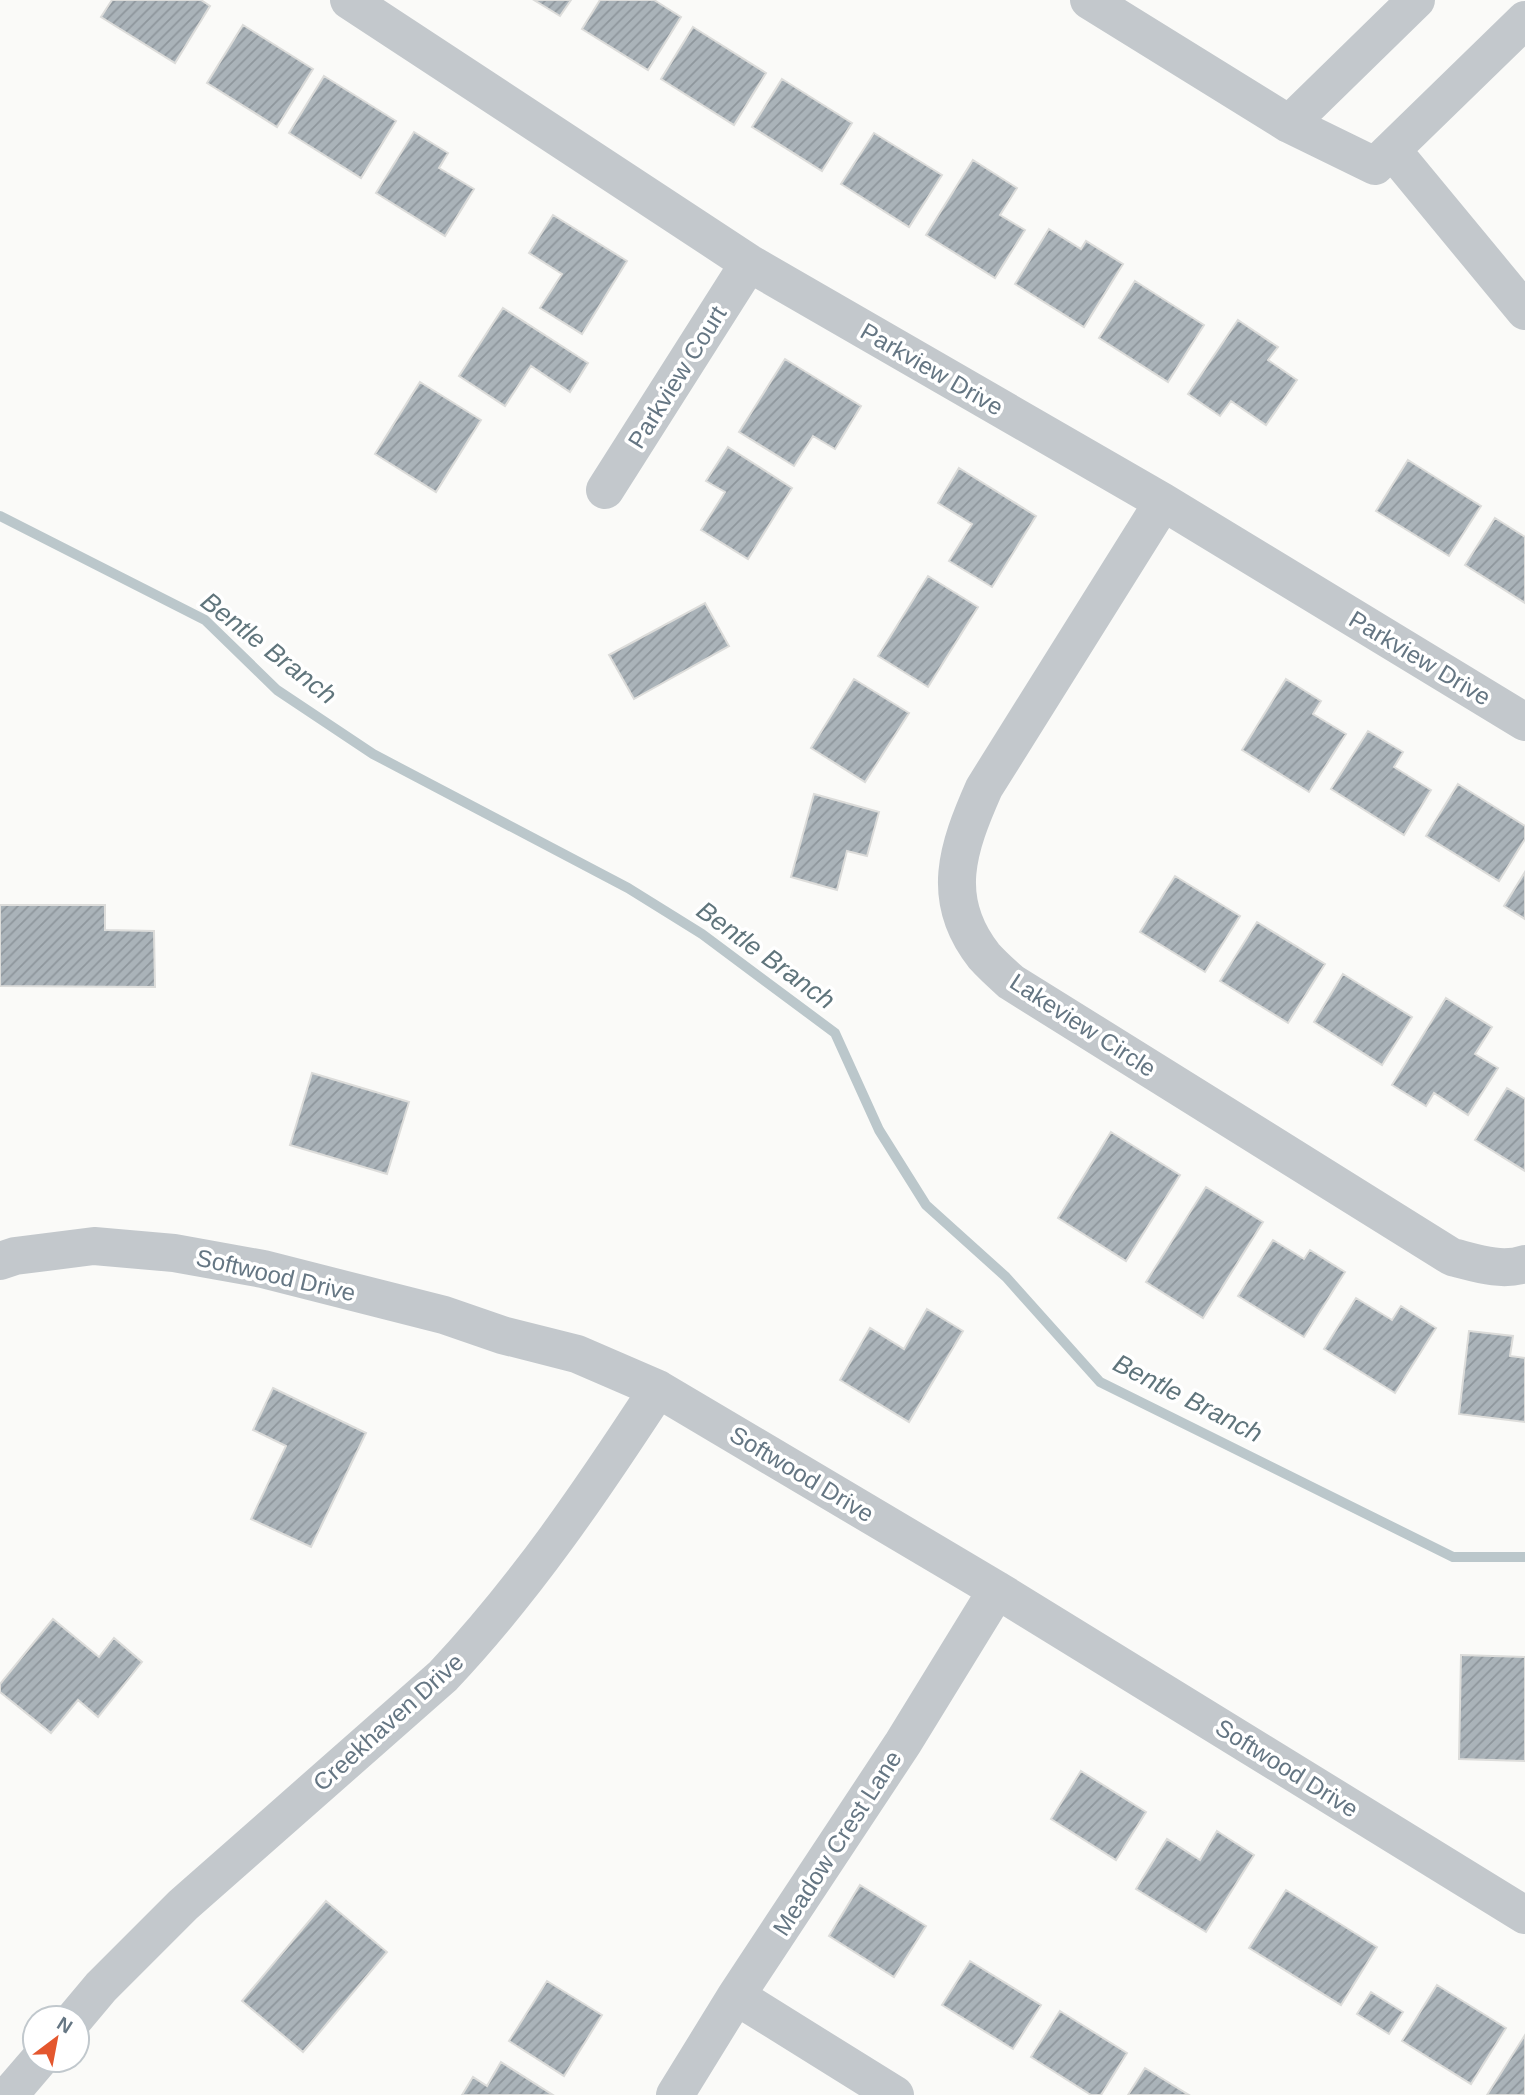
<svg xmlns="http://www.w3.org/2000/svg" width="1525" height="2095" viewBox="0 0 1525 2095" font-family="Arial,sans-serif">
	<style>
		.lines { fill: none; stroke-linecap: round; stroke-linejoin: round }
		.stream { stroke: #bbc7cb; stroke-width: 10 }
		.building { fill: url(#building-hatch); stroke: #dcdcda; stroke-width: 2 }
		.minor { stroke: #c3c8cc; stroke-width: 38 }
		.labels { text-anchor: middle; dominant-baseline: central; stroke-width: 7; stroke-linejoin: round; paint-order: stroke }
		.street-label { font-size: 24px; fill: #657683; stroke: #fff }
		.water-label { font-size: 26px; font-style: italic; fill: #60757c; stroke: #fff }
	</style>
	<defs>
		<pattern id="building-hatch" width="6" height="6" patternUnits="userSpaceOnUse" patternTransform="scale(1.75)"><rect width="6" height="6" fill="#aab3b9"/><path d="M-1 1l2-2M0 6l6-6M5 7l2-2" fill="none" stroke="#8e969c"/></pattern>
	</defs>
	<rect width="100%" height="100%" fill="#fafaf8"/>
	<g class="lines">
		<path class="stream" d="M0,516L205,620L277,690L373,754L628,888L702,934L835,1033L879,1130L926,1205L1006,1277L1100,1382L1453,1557H1525"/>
	</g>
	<path class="building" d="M112,0H201L210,6L175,63L101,17Z
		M534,0H571L560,16Z
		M600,0H654L681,17L648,70L582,29Z
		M243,25L313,69L277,127L207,83Z
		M693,27L766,73L734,125L661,79Z
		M324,76L396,121L361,178L289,133Z
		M782,79L852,123L822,171L752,127Z
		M414,132L448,153L439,168L474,189L445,236L376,193Z
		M874,133L942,175L909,227L841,184Z
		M973,160L1017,188L1000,215L1025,230L995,278L926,235Z
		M553,215L627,261L582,334L540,308L562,274L529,253Z
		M1049,229L1081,249L1086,241L1123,264L1084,327L1015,284Z
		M1135,281L1204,325L1168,382L1099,338Z
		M503,308L588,363L570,392L531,366L505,406L459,376Z
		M1238,320L1278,347L1268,360L1297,380L1266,425L1231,401L1220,416L1188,394Z
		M785,359L861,406L835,449L813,436L794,466L739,432Z
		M420,382L481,420L436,492L375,454Z
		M728,447L792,488L748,559L701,530L725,492L706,481Z
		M1408,460L1481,506L1449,556L1376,511Z
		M959,468L1036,516L992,587L949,561L972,524L938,503Z
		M1495,518L1525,537V603L1465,565Z
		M928,576L978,607L928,687L878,656Z
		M705,603L729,646L634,699L609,655Z
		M854,679L909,713L865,782L811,748Z
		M1286,679L1321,701L1313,714L1346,734L1309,792L1242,750Z
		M1368,731L1403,752L1394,767L1431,790L1404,835L1331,789Z
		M1458,784L1525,826V839L1499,881L1426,836Z
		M814,794L879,812L867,856L847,851L837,890L791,877Z
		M1525,872V919L1504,906Z
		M1175,876L1240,916L1205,972L1140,932Z
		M0,905H105V930L154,931L155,987L0,986Z
		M1257,922L1325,964L1288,1023L1220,981Z
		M1343,974L1412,1017L1382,1065L1314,1022Z
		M1446,998L1492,1027L1475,1054L1498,1068L1468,1115L1434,1093L1426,1106L1392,1085Z
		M312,1073L409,1102L387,1174L290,1145Z
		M1507,1088L1525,1099V1171L1475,1140Z
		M1111,1132L1180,1175L1126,1261L1058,1218Z
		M1206,1187L1263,1222L1203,1318L1146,1282Z
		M1273,1240L1304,1259L1310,1250L1345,1272L1304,1337L1238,1296Z
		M1356,1298L1392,1320L1401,1306L1436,1328L1395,1393L1324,1349Z
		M927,1309L963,1331L909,1422L840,1380L870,1328L904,1349Z
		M1469,1331L1513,1336L1510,1356L1525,1358V1422L1459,1414Z
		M273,1388L366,1433L311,1547L251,1519L286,1446L253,1430Z
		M53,1619L99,1657L114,1638L142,1662L98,1717L78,1700L51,1733L0,1692V1684Z
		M1461,1655L1525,1657V1761L1459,1759Z
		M1081,1771L1146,1812L1116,1860L1051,1819Z
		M1217,1831L1254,1855L1206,1932L1136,1889L1167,1839L1200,1860Z
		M860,1885L926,1926L894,1977L829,1936Z
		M1286,1890L1377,1947L1341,2005L1249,1948Z
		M326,1901L387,1952L303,2052L242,2001Z
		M970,1961L1041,2005L1013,2049L942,2005Z
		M547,1981L602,2015L564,2076L509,2041Z
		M1437,1985L1506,2028L1471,2084L1402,2041Z
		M1371,1992L1403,2012L1389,2034L1357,2014Z
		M1060,2011L1127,2053L1101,2095H1091L1031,2057Z
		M1525,2035V2095H1487Z
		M501,2062L553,2095H462L473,2077L487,2086Z
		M1145,2068L1189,2095H1128Z"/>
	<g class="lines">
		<path class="minor" d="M349,0L749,263L1163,502L1525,722
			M1089,0L1289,124L1375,166L1525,20
			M1289,124L1416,0
			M1392,150L1525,311
			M605,490L749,263
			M1163,502L984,788C958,847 939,899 984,956C992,965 1002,974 1011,982L1452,1257C1476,1263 1501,1272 1525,1264
			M0,1261L15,1256L94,1246L174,1253L263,1269L444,1315L502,1335L577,1354L658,1389L997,1590L1525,1915
			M736,1996L895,2095
			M75,2018L101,1987L183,1905L443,1676C526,1588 592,1490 658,1389
			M9,2095L39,2060
			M675,2095L736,1996L903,1743L997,1590"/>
	</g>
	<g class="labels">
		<g class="street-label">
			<text transform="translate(932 369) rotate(30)">Parkview Drive</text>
			<text transform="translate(677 377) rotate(-58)">Parkview Court</text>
			<text transform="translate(1420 658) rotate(31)">Parkview Drive</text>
			<text transform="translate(1083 1025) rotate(33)">Lakeview Circle</text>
			<text transform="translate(276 1275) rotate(13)">Softwood Drive</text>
			<text transform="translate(802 1474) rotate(31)">Softwood Drive</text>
			<text transform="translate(388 1722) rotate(-42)">Creekhaven Drive</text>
			<text transform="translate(1287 1768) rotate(32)">Softwood Drive</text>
			<text transform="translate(837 1843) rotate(-57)">Meadow Crest Lane</text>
		</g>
		<g class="water-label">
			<text transform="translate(269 648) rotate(38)">Bentle Branch</text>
			<text transform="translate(766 955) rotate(36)">Bentle Branch</text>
			<text transform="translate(1188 1398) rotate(27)">Bentle Branch</text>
		</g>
	</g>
	<g transform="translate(56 2039) rotate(32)"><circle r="33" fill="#ffffff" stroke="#c1c8cd" stroke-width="2"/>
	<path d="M0-5L12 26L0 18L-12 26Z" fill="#e4572e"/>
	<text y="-10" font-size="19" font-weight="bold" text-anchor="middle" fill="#657683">N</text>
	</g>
</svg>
